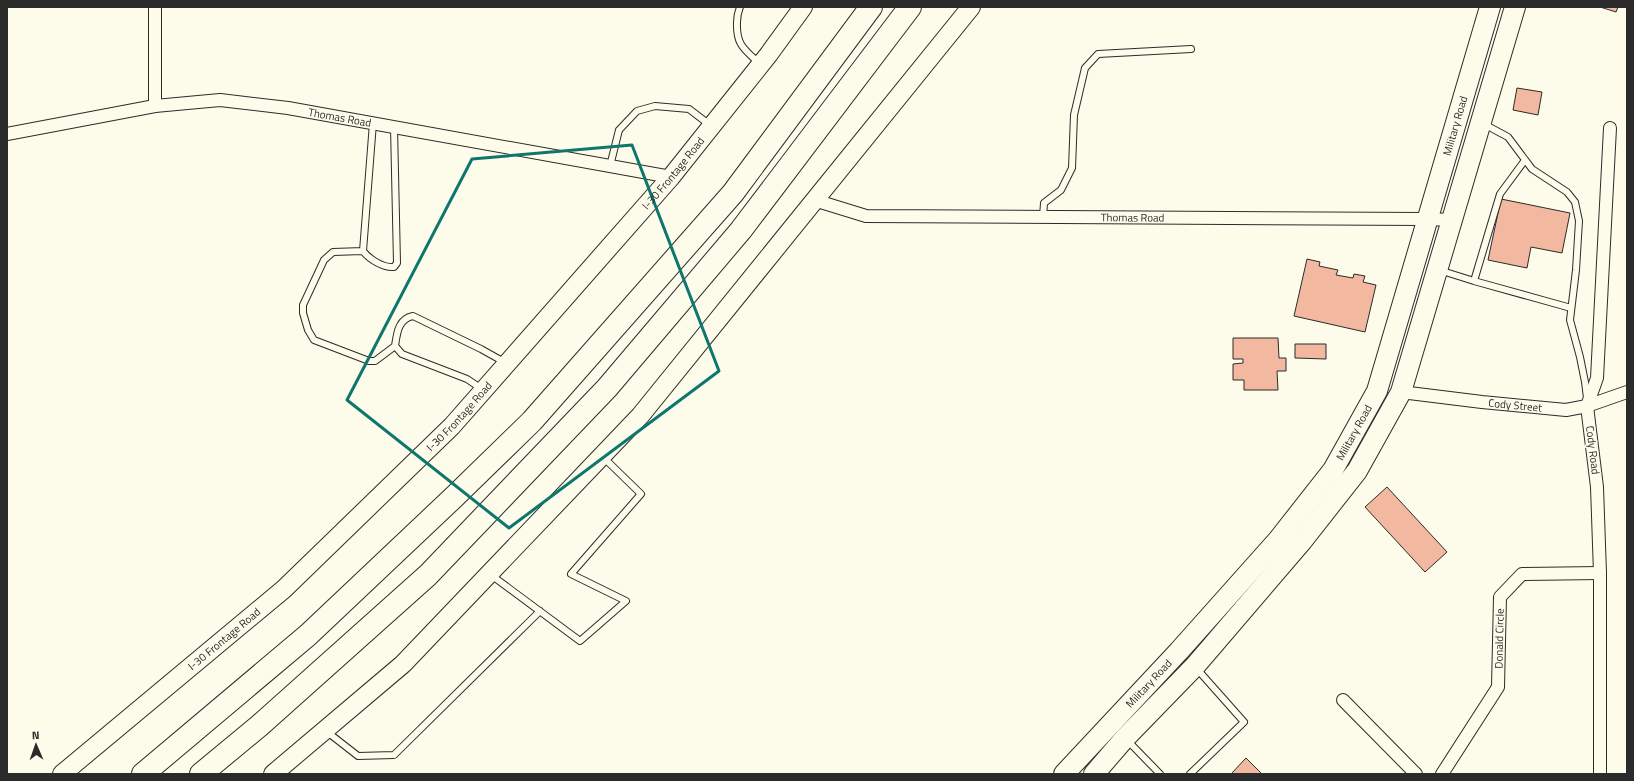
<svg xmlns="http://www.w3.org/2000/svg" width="1634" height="781" viewBox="0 0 1634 781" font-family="'Titillium Web',sans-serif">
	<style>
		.building { fill: #f2b8a0; stroke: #2b2b2b }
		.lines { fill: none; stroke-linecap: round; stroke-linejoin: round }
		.service-casing { stroke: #2b2b2b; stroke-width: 8 }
		.minor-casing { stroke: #2b2b2b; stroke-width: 14 }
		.secondary-casing { stroke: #2b2b2b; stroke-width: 20 }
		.primary-casing { stroke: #2b2b2b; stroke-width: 22 }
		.motorway-casing { stroke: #2b2b2b; stroke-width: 24 }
		.service { stroke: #fdfbea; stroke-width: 6 }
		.minor { stroke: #fdfbea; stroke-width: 12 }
		.secondary { stroke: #fdfbea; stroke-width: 18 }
		.primary { stroke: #fdfbea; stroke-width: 20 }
		.motorway { stroke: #fdfbea; stroke-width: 22 }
		.marked { fill: none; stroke: #0f766e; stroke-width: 3; stroke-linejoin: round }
		.labels { text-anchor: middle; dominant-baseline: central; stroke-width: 3; stroke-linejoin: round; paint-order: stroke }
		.street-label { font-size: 11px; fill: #2b2b2b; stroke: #fdfbea }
	</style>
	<rect width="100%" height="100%" fill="#fdfbea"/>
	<path class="building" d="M1600,7H1618L1616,12Z
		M1517,88L1542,92L1538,115L1513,110Z
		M1501,199L1570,213L1562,253L1531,247L1527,268L1488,260Z
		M1307,259L1320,262L1319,266L1338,270L1336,275L1353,278L1354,274L1365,276L1363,282L1376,285L1365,332L1294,316Z
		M1233,338H1278L1279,358H1286V371H1277L1278,390H1244V380H1233V364L1243,363V359H1233Z
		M1295,344H1326V359L1295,358Z
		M1387,487L1447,552L1425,572L1365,507Z
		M1246,758L1262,774H1231Z"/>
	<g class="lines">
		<g class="service-casing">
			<path id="service" d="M740,7C738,12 737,17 737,22C736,45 744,49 760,64
				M373,123L363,251C369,259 383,268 394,267L397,263L394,127
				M1482,123L1508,137L1532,169L1567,192L1575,202L1579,221L1576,270L1570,320L1580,357L1585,382L1587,398
				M610,166L619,130L637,111L655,106L689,109L710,125
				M1043,217L1044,203L1061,190L1072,168L1074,115L1085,68L1098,54L1191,49
				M363,251L333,252L324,260L303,305V313L308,330L314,340L369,361H375L395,346
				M1439,270L1474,281L1571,308
				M1474,281L1500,194L1525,160
				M482,389L467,379L402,354L395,346C397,333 398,319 413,316L481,349L506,363
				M491,575L580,641L626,601L571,574L641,494L603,457
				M326,731L358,756L394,755L540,611
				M1127,740L1160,774
				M1190,774L1244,722L1197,669"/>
		</g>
		<g class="minor-casing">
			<g id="minor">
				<path d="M155,7V106"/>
				<path id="s1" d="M7,134L155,106L220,100L288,108L671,177"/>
				<path id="s2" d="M814,200L866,216L1427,219L1453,220"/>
				<path id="s3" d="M1401,392L1482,402L1566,410L1587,406L1627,392"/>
				<path d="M1343,700L1416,774"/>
				<path id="s4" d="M1442,774L1498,687L1500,597L1522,574L1600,573"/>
				<path d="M1600,774V573L1597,487L1587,406L1597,378L1610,128"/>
			</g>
		</g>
		<g class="secondary-casing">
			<g id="secondary">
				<path id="s5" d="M62,774L284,589L452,426L671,177L769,54L803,7"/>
				<path d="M273,774L403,664L640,416L971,7"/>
			</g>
		</g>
		<g class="primary-casing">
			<g id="primary">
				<path id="s6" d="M1064,774L1179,651L1278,540L1333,470L1377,391L1490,7"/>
				<path d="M1094,774L1125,738L1195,666L1302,541L1357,471L1401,392L1515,7"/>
			</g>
		</g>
		<g class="motorway-casing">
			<path id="motorway" d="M143,774L308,635L454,497L532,421L733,193L871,7
				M201,774L259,726L428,575L607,388L741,230L910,7"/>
		</g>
		<use href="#service" class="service"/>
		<use href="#minor" class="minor"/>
		<use href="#secondary" class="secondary"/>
		<use href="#primary" class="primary"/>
		<use href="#motorway" class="motorway"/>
	</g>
	<path class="marked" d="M632,145L719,371L509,528L347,400L472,159Z"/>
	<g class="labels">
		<g class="street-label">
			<text stroke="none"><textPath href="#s1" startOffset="337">Thomas Road</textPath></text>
			<text stroke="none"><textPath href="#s6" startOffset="773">Military Road</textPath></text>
			<text stroke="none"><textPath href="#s5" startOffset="859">I-30 Frontage Road</textPath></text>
			<text stroke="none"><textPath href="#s2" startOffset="321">Thomas Road</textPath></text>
			<text stroke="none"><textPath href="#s3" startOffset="115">Cody Street</textPath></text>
			<text stroke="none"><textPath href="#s5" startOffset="535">I-30 Frontage Road</textPath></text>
			<text stroke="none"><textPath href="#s6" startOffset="449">Military Road</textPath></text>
			<text transform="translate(1593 450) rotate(83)">Cody Road</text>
			<text stroke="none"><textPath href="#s5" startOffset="211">I-30 Frontage Road</textPath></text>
			<text stroke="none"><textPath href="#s4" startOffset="152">Donald Circle</textPath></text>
			<text stroke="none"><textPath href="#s6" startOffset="124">Military Road</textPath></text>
		</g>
	</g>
	<rect width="1634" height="781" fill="none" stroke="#2b2b2b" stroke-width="16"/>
	<g transform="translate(36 745) rotate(358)" stroke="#fdfbea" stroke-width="3" paint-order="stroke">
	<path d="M0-3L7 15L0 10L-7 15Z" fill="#2b2b2b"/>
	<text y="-6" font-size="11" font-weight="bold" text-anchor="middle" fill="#2b2b2b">N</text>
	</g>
</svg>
